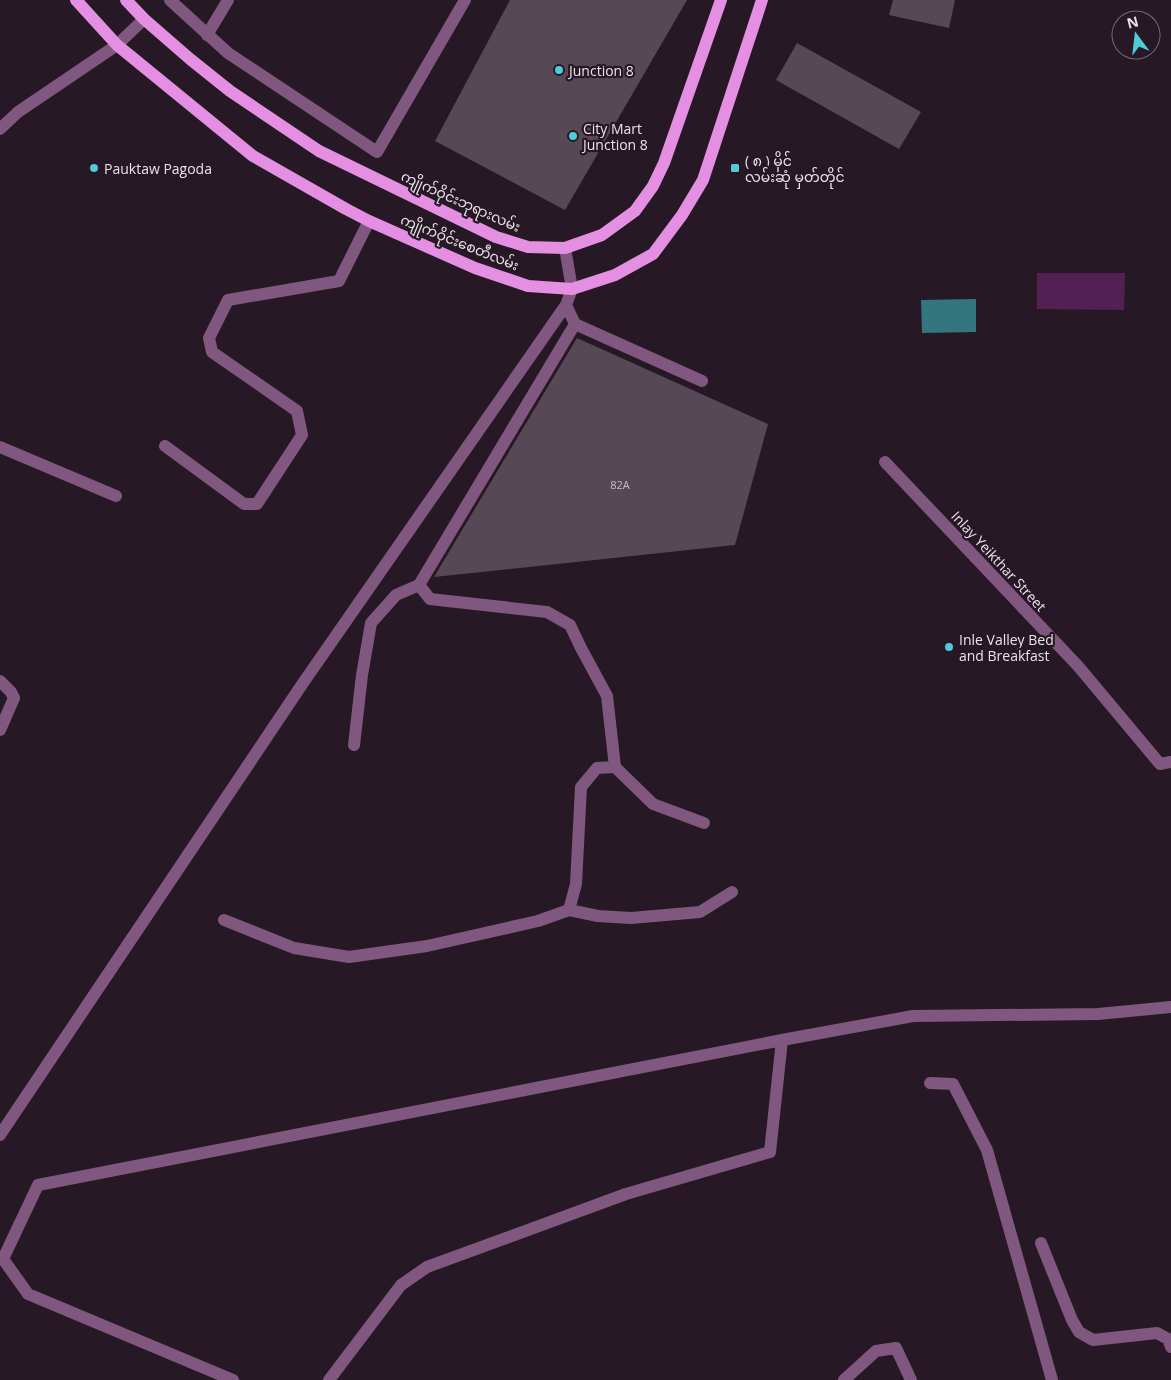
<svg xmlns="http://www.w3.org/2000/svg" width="1171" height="1380" viewBox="0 0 1171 1380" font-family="'Open Sans','Noto Sans Myanmar',sans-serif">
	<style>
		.green { fill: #532053 }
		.water { fill: #33767d }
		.building { fill: #574856 }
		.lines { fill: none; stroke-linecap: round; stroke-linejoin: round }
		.service { stroke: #80577e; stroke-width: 12 }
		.minor { stroke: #80577e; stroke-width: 12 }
		.primary { stroke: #e48fe2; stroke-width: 12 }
		.poi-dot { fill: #52cbd9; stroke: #261925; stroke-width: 2 }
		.labels { text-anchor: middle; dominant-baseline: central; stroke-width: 4.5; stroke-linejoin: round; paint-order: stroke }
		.number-label { font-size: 11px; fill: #c6bcc6 }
		.poi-label { font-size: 14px; fill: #ebe2eb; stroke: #261925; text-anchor: start }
		.street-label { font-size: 14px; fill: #ebe2eb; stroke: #261925 }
	</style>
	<rect width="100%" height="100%" fill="#261925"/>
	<path class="green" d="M1037,273H1125L1124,310L1037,309Z"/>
	<path class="water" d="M976,299V332L922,333L921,300Z"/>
	<path class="building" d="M510,0H687L565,210L435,141Z
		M893,0H955L949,28L889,15Z
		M797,43L921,112L899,149L776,80Z
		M577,338L768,424L735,545L434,577Z"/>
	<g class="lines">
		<path class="service" d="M517,421L419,585L430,599L547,612L570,625L581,648L607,696L615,767L653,804L704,823
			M165,446L244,504H257L302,435L297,411L212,352L209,338L228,300L339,281L369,221
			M354,745L362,675L371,623L396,595L419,585
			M569,910L598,916L631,918L700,912L732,892
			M224,920L294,948L349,957L427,946L538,921L569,910L576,884L581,787L597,768L615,767
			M1041,1243L1072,1320L1079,1332L1093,1340L1157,1333L1168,1339L1171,1347
			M844,1380L876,1351L896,1348L911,1380"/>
		<path class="minor" d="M170,0L228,53L377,152L465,0
			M207,35L228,0
			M0,129L18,112L117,45L144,19
			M575,324L702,381
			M517,421L575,324L566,305L572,289L565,248
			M0,447L116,496
			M885,462L1078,666L1160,764L1171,762
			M0,681L11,692L14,698L0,730
			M930,1083L953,1084L987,1150L1052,1380
			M0,1135L303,683L566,305
			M233,1380L28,1294L3,1259L38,1185L782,1040L913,1016L1098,1014L1171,1007
			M329,1380L401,1285L427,1267L626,1194L770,1152L782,1040"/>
		<path class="primary" d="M76,0L117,45L253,156L346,209L369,221L475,268L528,286L572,289L615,275L653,254L682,215L703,180L762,0
			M126,0L144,19L190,59L230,91L319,151L496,237L528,247L565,248L602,235L635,211L653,186L664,163L721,0"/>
	</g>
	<g class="poi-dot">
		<circle cx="559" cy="70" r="5"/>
		<circle cx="573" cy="136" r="5"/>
		<circle cx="94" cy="168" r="5"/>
		<rect x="730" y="163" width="10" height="10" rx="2.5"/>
		<circle cx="949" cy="647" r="5"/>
	</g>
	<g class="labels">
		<g class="number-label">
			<text x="620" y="484">82A</text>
		</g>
		<g class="poi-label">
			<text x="569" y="70">Junction 8</text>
			<text x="583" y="128">City Mart<tspan x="583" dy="16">Junction 8</tspan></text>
			<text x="745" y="160">( ၈ ) မိုင်<tspan x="745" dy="16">လမ်းဆုံ မှတ်တိုင်</tspan></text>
			<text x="104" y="168">Pauktaw Pagoda</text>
			<text x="959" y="639">Inle Valley Bed<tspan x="959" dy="16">and Breakfast</tspan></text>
		</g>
		<g class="street-label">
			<text transform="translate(461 201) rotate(24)">ကျိုက်ဝိုင်းဘုရားလမ်း</text>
			<text transform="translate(460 242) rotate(22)">ကျိုက်ဝိုင်းစေတီလမ်း</text>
			<text transform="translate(999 561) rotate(47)">Inlay Yeikthar Street</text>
		</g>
	</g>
	<g transform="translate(1136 35) rotate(345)"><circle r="24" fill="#261925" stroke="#756974"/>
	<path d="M0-4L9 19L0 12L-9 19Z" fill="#52cbd9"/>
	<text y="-8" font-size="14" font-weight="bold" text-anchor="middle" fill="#ebe2eb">N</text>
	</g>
</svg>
